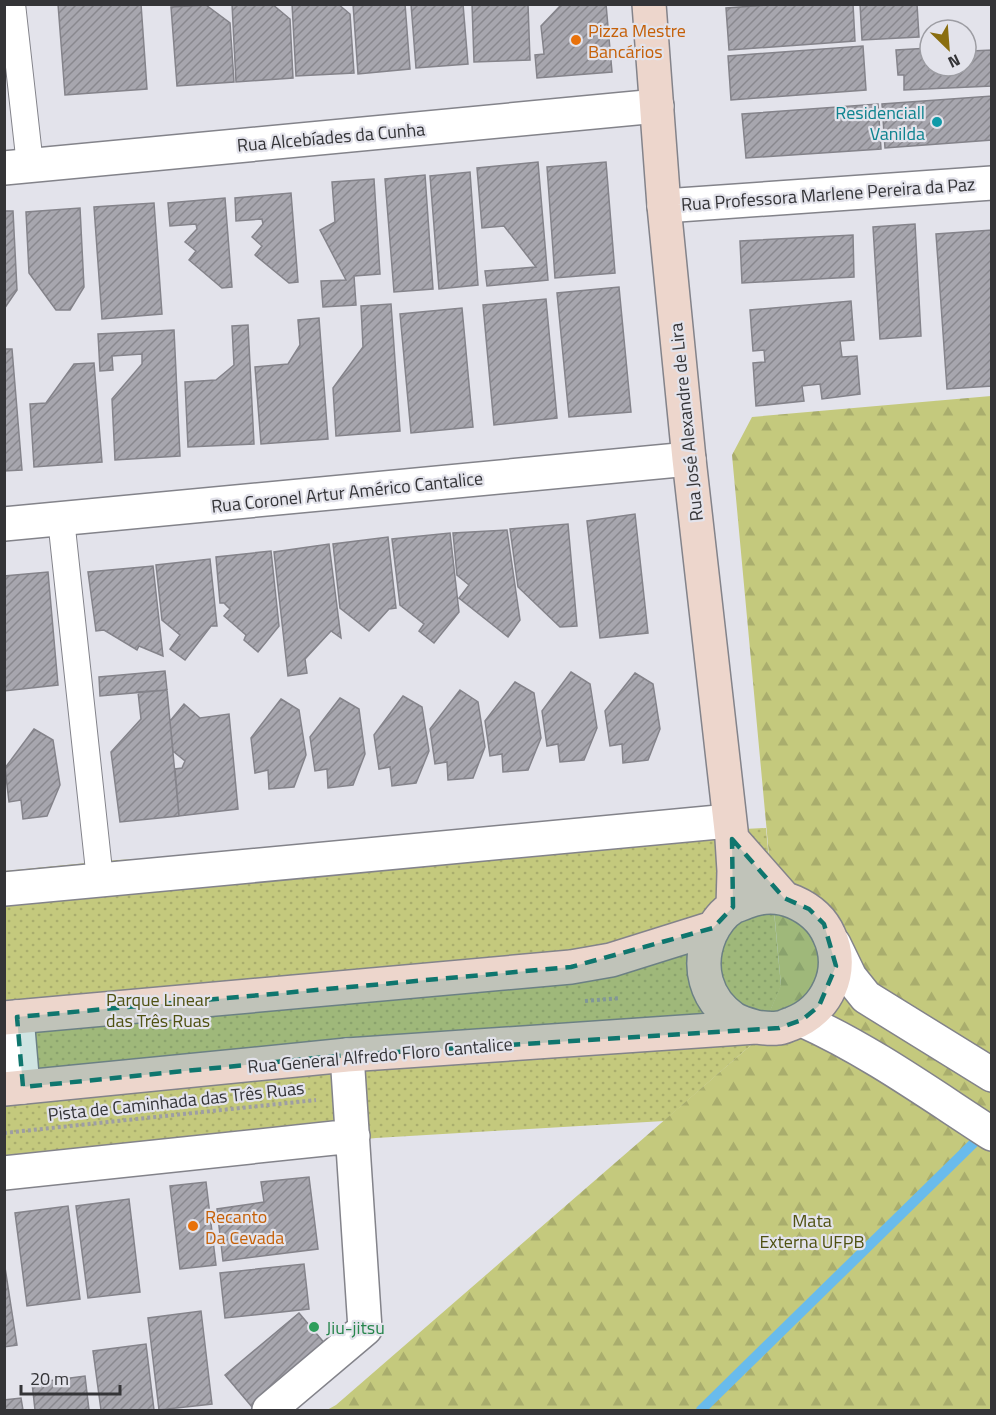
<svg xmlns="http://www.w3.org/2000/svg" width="996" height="1415" viewBox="0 0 996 1415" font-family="'Titillium Web',sans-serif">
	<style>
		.green { fill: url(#green-dots) }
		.forest { fill: url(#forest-firs) }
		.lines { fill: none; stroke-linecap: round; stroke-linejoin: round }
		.stream { stroke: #69bbec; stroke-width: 10 }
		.building { fill: url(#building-hatch); stroke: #84838a; stroke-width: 1.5 }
		.pedestrian-casing { stroke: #83838a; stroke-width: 28 }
		.minor-casing { stroke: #83838a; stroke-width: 36 }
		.tertiary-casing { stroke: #83838a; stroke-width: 36 }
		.secondary-casing { stroke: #83838a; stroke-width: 36 }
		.path { stroke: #9e9ea4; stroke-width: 4; stroke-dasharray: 3 3; stroke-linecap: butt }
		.pedestrian { stroke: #fff; stroke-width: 26 }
		.minor { stroke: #fff; stroke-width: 33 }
		.tertiary { stroke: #fff; stroke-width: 33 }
		.secondary { stroke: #edd6cc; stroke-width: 33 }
		.marked { fill: #0f766e; fill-opacity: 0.2; stroke: #0f766e; stroke-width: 4.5; stroke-dasharray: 12 8; stroke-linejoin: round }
		.food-dot { fill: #e8710a; stroke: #e3e3eb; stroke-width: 2 }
		.culture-dot { fill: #0f9aa8; stroke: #e3e3eb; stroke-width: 2 }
		.leisure-dot { fill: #2e9e5b; stroke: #e3e3eb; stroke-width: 2 }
		.labels { text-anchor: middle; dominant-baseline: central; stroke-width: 4.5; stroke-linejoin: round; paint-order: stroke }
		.food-label { font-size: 18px; fill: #c56008; stroke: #e3e3eb; text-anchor: start }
		.culture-label { font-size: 18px; fill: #0d838f; stroke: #e3e3eb; text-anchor: end }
		.street-label { font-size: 18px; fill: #343437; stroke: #e3e3eb }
		.park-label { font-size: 18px; fill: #4f5112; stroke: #e3e3eb }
		.leisure-label { font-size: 18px; fill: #27864d; stroke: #e3e3eb; text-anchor: start }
	</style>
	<defs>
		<pattern id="green-dots" width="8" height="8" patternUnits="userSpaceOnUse" patternTransform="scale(1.5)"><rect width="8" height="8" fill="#c4c97d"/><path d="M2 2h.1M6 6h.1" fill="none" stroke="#a9ad6d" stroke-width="1.8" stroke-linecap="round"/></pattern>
		<pattern id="forest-firs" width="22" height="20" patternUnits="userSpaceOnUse" patternTransform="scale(1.5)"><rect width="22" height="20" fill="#c4c97d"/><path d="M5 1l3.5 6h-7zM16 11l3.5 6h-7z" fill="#a9ad6d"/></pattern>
		<pattern id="building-hatch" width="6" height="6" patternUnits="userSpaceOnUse" patternTransform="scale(1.5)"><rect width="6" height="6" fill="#a7a6ae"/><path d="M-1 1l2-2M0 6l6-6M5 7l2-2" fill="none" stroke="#89888e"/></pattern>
	</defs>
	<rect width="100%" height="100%" fill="#e3e3eb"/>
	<path class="green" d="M766,828L781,986L758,1039L664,1121L376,1138L5,1176V871L117,860Z"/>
	<path class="forest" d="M991,396V1410H327L336,1405L758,1039L781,985L732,455L752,417Z"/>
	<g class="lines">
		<path class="stream" d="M701,1410L985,1132"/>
	</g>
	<path class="building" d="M58,4H141L147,89L65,95Z
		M232,4H272L290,19L293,78L236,82Z
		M292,4H338L350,14L354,73L296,76Z
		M353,4H405L410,69L358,74Z
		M411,4H463L468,64L416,68Z
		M472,4H528L530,60L474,62Z
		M559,4H606L612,72L537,78L535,55L544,54L541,26L560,6Z
		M779,4H853L855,41L729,50L726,8Z
		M860,4H917L919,37L862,40Z
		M206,5L230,23L234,82L177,86L171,7Z
		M863,46L866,90L731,100L728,56Z
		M966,46H971V51L992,50V86L904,90V75H898L896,50L930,48V66H966Z
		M992,96V140L885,148L882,104Z
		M878,104L881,149L746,158L742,114Z
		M538,162L548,280L487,286L485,271L536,267L504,226L482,228L477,168Z
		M606,162L615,273L555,278L547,167Z
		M470,172L478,285L439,289L430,176Z
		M425,175L433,289L394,292L385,179Z
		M374,179L380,274L354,276L356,305L323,307L321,281L346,280L320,230L335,222L332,182Z
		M291,193L298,282L289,283L255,255L262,246L252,237L263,224L262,219L236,221L235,198Z
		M225,198L232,287L222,288L189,260L196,251L185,242L197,229L196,224L170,226L168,203Z
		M154,203L162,314L102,319L94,207Z
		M80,208L84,287L70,310H56L29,273L26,212Z
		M4,211H13L17,290L4,309Z
		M915,224L921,336L880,339L873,227Z
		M992,230V386L947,389L936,234Z
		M853,235L854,277L742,283L740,241Z
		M619,287L631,412L569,417L557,293Z
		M546,299L557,418L494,425L483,305Z
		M851,301L854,340L840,341L842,357L857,356L860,394L822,399L820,384L802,386L804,401L756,406L753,363L765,362L764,350L753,351L750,310Z
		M391,304L400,431L336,436L333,388L363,347L361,306Z
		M462,308L473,427L411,433L400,314Z
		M319,318L328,439L261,444L255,367L288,364L300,345L298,320Z
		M248,325L254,444L188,447L185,382L216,380L234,365L232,326Z
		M174,330L180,456L115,460L112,399L142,364V354L112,356L113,370L100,371L98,334Z
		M4,349H12L22,470L4,471Z
		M94,363L102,462L34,467L30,404L46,403L74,364Z
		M635,514L648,633L600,638L587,521Z
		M568,524L577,626L560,627L518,587L510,529Z
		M507,530L520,620L508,637L459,598L469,585L457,575L453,533Z
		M450,533L459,612L434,643L419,631L424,624L400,605L392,539Z
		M388,537L396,608L389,609L369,631L340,608L333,544Z
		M329,544L341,638L331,631L305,659L307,673L288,676L274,552Z
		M271,551L279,626L258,652L244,640L246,635L224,616L230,609L224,603H220L216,557Z
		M210,559L217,626H211L185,660L170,649L180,635L162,620L156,565Z
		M153,566L163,656L139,646L137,650L104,630L96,631L88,572Z
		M48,572L58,685L4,691V576Z
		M165,671L167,690L100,696L99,677Z
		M571,672L590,684L597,728L584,760L560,762L558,744L547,746L542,711Z
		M635,673L653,684L660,729L648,760L623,763L622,744L610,746L605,711Z
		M515,682L534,693L541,738L528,770L503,772L502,754L490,756L485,721Z
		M167,690L179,816L120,822L111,752L141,719L138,692Z
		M460,690L478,702L485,747L473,778L448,780L447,762L435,764L430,729Z
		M403,696L422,707L429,751L416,783L392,786L390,767L379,769L374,735Z
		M340,698L359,709L365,754L353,785L328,788L327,769L315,771L310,737Z
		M281,699L299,710L306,755L294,787L269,789L268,770L255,773L251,738Z
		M184,704L200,718L229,714L238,809L179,816L175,769L182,768L185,761L173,751L170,721Z
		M34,729L53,740L60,785L47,816L23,819L21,800L9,802L5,768Z
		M309,1177L318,1249L223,1261L217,1209L264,1202L261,1182Z
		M206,1182L216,1265L180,1269L170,1186Z
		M129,1199L140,1292L88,1298L76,1206Z
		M68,1206L80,1299L27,1306L15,1213Z
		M4,1261L17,1345L4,1347Z
		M304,1264L309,1309L225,1318L220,1273Z
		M201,1311L212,1404L159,1410L148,1318Z
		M299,1313L326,1345L252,1407L225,1375Z
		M146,1344L154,1410H101L93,1351Z
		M85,1376L89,1410H35L32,1383Z
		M21,1398L23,1410H4V1400Z"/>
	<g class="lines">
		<g class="pedestrian-casing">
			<path id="pedestrian" d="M12,4L30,165
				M61,519L100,880"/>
		</g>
		<g class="minor-casing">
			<path id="minor" d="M4,168L657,106
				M664,206L992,183
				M4,524L689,459
				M4,889L729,821
				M17,1017L23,1087
				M4,1173L353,1136
				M269,1410L365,1329L347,1055"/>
		</g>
		<g class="tertiary-casing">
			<path id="tertiary" d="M834,944L850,977L866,997L992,1075
				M802,1020C869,1050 930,1094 992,1134"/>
		</g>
		<g class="secondary-casing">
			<path id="secondary" d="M649,4L664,206L689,459L732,839L734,871L733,907
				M732,839L784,898
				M4,1018L571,967L611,960L713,928
				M4,1089L347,1055L756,1027C763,1028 771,1029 778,1028C783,1028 787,1025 791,1024C827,1011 846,970 829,935C822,919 810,909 794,902C778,895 761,896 746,902C742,904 737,905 733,907C723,913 715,924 710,935C697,966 705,999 734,1019C741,1023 749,1025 756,1027"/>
		</g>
		<path class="path" d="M585,1001L620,998
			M4,1133L316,1100"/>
		<use href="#pedestrian" class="pedestrian"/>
		<use href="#minor" class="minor"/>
		<use href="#tertiary" class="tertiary"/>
		<use href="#secondary" class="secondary"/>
	</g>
	<path class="marked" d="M732,839L784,898L809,909L824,924L836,966L819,1006L802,1020L779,1028L347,1055L23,1087L17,1017L571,967L713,928L733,907Z"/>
	<g class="food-dot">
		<circle cx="576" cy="40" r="6"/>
		<circle cx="193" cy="1226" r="6"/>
	</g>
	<circle class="culture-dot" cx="937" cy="122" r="6"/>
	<circle class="leisure-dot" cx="314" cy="1327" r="6"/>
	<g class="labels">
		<g class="food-label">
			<text x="588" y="30">Pizza Mestre<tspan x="588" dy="21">Bancários</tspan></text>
			<text x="205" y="1216">Recanto<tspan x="205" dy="21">Da Cevada</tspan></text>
		</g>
		<g class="culture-label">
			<text x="925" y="112">Residenciall<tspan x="925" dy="21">Vanilda</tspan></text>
		</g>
		<g class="street-label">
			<text transform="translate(331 137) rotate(-5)">Rua Alcebíades da Cunha</text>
			<text transform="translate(828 194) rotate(-4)">Rua Professora Marlene Pereira da Paz</text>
			<text transform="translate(686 422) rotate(-96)">Rua José Alexandre de Lira</text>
			<text transform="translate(347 492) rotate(-6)">Rua Coronel Artur Américo Cantalice</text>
			<text transform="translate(380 1055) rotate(-5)">Rua General Alfredo Floro Cantalice</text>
			<text transform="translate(176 1101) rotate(-6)">Pista de Caminhada das Três Ruas</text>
		</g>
		<g class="park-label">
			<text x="158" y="999">Parque Linear<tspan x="158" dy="21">das Três Ruas</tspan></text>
			<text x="812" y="1220">Mata<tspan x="812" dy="21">Externa UFPB</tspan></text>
		</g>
		<g class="leisure-label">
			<text x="326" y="1327">Jiu-jitsu</text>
		</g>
	</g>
	<rect width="996" height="1415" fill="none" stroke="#343437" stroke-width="12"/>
	<g transform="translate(948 48) rotate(155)"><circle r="28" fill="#e3e3eb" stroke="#9d9da3" stroke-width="1.5"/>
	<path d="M0-4.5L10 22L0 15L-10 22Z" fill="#8a6e0f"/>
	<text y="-9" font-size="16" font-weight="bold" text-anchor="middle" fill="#343437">N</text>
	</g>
	<path d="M21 1385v9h99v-9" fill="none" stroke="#343437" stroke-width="3"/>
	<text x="30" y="1385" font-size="18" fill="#343437" stroke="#e3e3eb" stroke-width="4.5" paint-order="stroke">20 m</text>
</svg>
